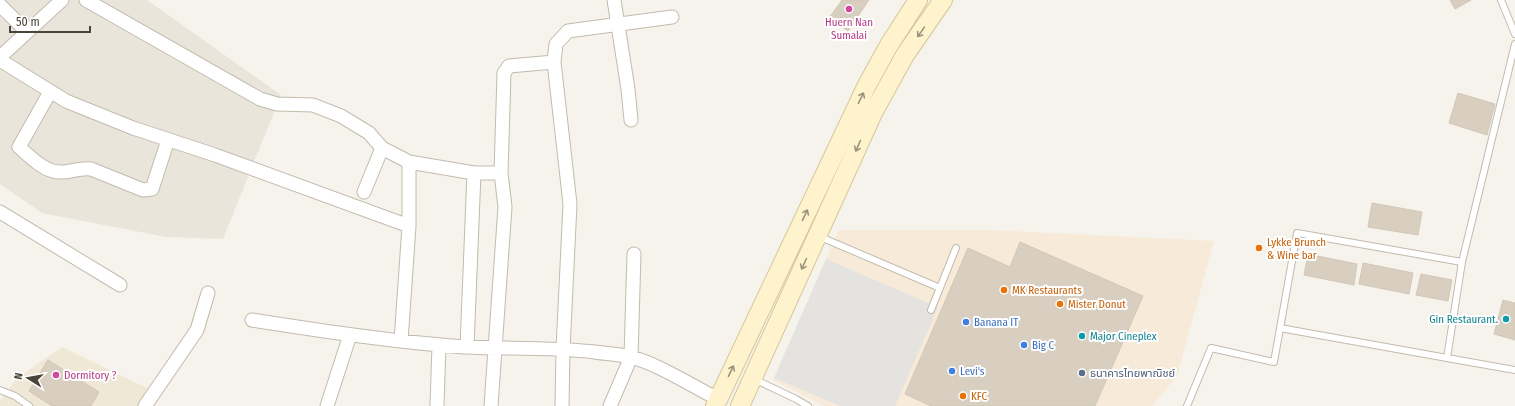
<svg xmlns="http://www.w3.org/2000/svg" width="1515" height="406" viewBox="0 0 1515 406" font-family="'Fira Sans Condensed','Noto Sans Thai',sans-serif">
	<style>
		.residential { fill: #eae5da }
		.commercial { fill: #f7ead8 }
		.education { fill: #efe8d6 }
		.parking { fill: #e5e3e0 }
		.building { fill: #d8cfc1; stroke: #d3c7b4 }
		.lines { fill: none; stroke-linecap: round; stroke-linejoin: round }
		.lane-casing { stroke: #c2bbae; stroke-width: 8 }
		.street-casing { stroke: #c2bbae; stroke-width: 15 }
		.secondary-casing { stroke: #d6c79b; stroke-width: 20 }
		.lane { stroke: #fff; stroke-width: 6 }
		.street { stroke: #fff; stroke-width: 13 }
		.secondary { stroke: #fff3cd; stroke-width: 18 }
		.oneway { stroke: #9c937c }
		.hotel-dot { fill: #d1479c; stroke: #fff; stroke-width: 1.5 }
		.food-dot { fill: #e8710a; stroke: #fff; stroke-width: 1.5 }
		.culture-dot { fill: #0f9aa8; stroke: #fff; stroke-width: 1.5 }
		.shop-dot { fill: #3f7fe0; stroke: #fff; stroke-width: 1.5 }
		.service-dot { fill: #5c6f8a; stroke: #fff; stroke-width: 1.5 }
		.labels { text-anchor: middle; dominant-baseline: central; stroke-width: 4; stroke-linejoin: round; paint-order: stroke }
		.hotel-label { font-size: 11px; fill: #b23c85; stroke: #fff }
		.food-label { font-size: 11px; fill: #c56008; stroke: #fff; text-anchor: start }
		.culture-label { font-size: 11px; fill: #0d838f; stroke: #fff; text-anchor: end }
		.shop-label { font-size: 11px; fill: #366cbe; stroke: #fff; text-anchor: start }
		.service-label { font-size: 11px; fill: #4e5e75; stroke: #fff; text-anchor: start }
	</style>
	<rect width="100%" height="100%" fill="#f6f3ec"/>
	<path class="residential" d="M0,0H147L281,95L223,239L166,237L42,213L0,184Z"/>
	<path class="commercial" d="M839,230H993L1214,241L1177,376L1152,406H824L773,380Z"/>
	<path class="education" d="M62,347L159,394L155,406H0V401L17,378Z"/>
	<path class="parking" d="M826,259L938,307L895,406H840L774,378Z"/>
	<path class="building" d="M842,0H869L848,31L829,18Z
		M1450,0H1471L1455,9Z
		M1458,93L1495,104L1487,135L1449,123Z
		M1372,203L1422,212L1418,235L1368,227Z
		M1020,242L1143,296L1095,406H931L905,394L968,248L1010,267Z
		M1308,254L1357,264L1354,285L1304,275Z
		M1363,263L1413,273L1409,294L1359,284Z
		M1421,274L1452,280L1448,301L1416,295Z
		M1503,300L1515,303V340L1494,334Z
		M48,360L99,392L91,406H52L29,391Z"/>
	<g class="lines">
		<g class="lane-casing">
			<path id="lane" d="M1501,0L1515,34
				M818,236L940,288
				M1462,262L1447,358L1515,370
				M931,310L956,248
				M1280,328L1447,358
				M754,379L796,399L808,406
				M0,390L15,396L29,406
				M1187,406L1211,348L1274,362L1297,233L1462,262L1515,44"/>
		</g>
		<g class="street-casing">
			<path id="street" d="M86,0L260,99L277,104L313,105L341,116L369,133L382,148L364,192
				M614,0L628,89L631,120
				M0,5L27,32
				M0,57L62,0
				M0,60L66,101L133,128L215,155L409,226
				M554,62L556,44L568,31L672,17
				M50,92L19,147C29,156 45,172 59,172C70,173 79,167 91,169L143,190L152,189L168,140
				M382,148L409,162
				M0,212L120,285
				M252,320C323,331 394,342 465,347C508,349 552,347 595,352C607,354 619,354 631,357C658,364 692,386 718,399
				M401,341L409,226V162L474,173H501
				M467,347L474,173
				M145,406L197,330L208,293
				M327,406L350,335
				M437,406L439,345
				M491,406L505,207L501,173L504,73L509,66L554,62L570,204L563,349L562,406
				M610,406L631,357L634,254"/>
		</g>
		<g class="secondary-casing">
			<path id="secondary" d="M715,406L867,85L889,45L918,0
				M740,406L873,113L905,55L943,0"/>
		</g>
		<use href="#lane" class="lane"/>
		<use href="#street" class="street"/>
		<use href="#secondary" class="secondary"/>
	</g>
	<defs><path id="oneway-shaft" d="M-6 0H5M1.5-3L5.5 0L1.5 3" fill="none" stroke-width="1.6" stroke-linecap="round" stroke-linejoin="round"/></defs>
	<g class="oneway">
		<use href="#oneway-shaft" transform="translate(921 32) rotate(125)"/>
		<use href="#oneway-shaft" transform="translate(861 98) rotate(-64)"/>
		<use href="#oneway-shaft" transform="translate(858 146) rotate(114)"/>
		<use href="#oneway-shaft" transform="translate(805 215) rotate(-65)"/>
		<use href="#oneway-shaft" transform="translate(804 264) rotate(114)"/>
		<use href="#oneway-shaft" transform="translate(731 371) rotate(-65)"/>
	</g>
	<g class="hotel-dot">
		<circle cx="849" cy="9" r="4"/>
		<circle cx="56" cy="375" r="4"/>
	</g>
	<g class="food-dot">
		<circle cx="1259" cy="248" r="4"/>
		<circle cx="1004" cy="290" r="4"/>
		<circle cx="1060" cy="304" r="4"/>
		<circle cx="963" cy="396" r="4"/>
	</g>
	<g class="culture-dot">
		<circle cx="1506" cy="319" r="4"/>
		<circle cx="1082" cy="336" r="4"/>
	</g>
	<g class="shop-dot">
		<circle cx="966" cy="322" r="4"/>
		<circle cx="1024" cy="345" r="4"/>
		<circle cx="952" cy="371" r="4"/>
	</g>
	<circle class="service-dot" cx="1082" cy="373" r="4"/>
	<g class="labels">
		<g class="hotel-label">
			<text x="849" y="22">Huern Nan<tspan x="849" dy="13">Sumalai</tspan></text>
			<text x="64" y="375" text-anchor="start">Dormitory ?</text>
		</g>
		<g class="food-label">
			<text x="1267" y="242">Lykke Brunch<tspan x="1267" dy="13">&amp; Wine bar</tspan></text>
			<text x="1012" y="290">MK Restaurants</text>
			<text x="1068" y="304">Mister Donut</text>
			<text x="971" y="396">KFC</text>
		</g>
		<g class="culture-label">
			<text x="1498" y="319">Gin Restaurant.</text>
			<text x="1090" y="336" text-anchor="start">Major Cineplex</text>
		</g>
		<g class="shop-label">
			<text x="974" y="322">Banana IT</text>
			<text x="1032" y="345">Big C</text>
			<text x="960" y="371">Levi's</text>
		</g>
		<g class="service-label">
			<text x="1090" y="373">ธนาคารไทยพาณิชย์</text>
		</g>
	</g>
	<g transform="translate(28 378) rotate(281)" stroke="#ffffff" stroke-width="3" paint-order="stroke">
	<path d="M0-3L7 15L0 10L-7 15Z" fill="#4b4439"/>
	<text y="-6" font-size="11" font-weight="bold" text-anchor="middle" fill="#4b4439">N</text>
	</g>
	<path d="M10 26v6h80v-6" fill="none" stroke="#4b4439" stroke-width="2"/>
	<text x="16" y="26" font-size="12" fill="#4b4439" stroke="#ffffff" stroke-width="3" paint-order="stroke">50 m</text>
</svg>
